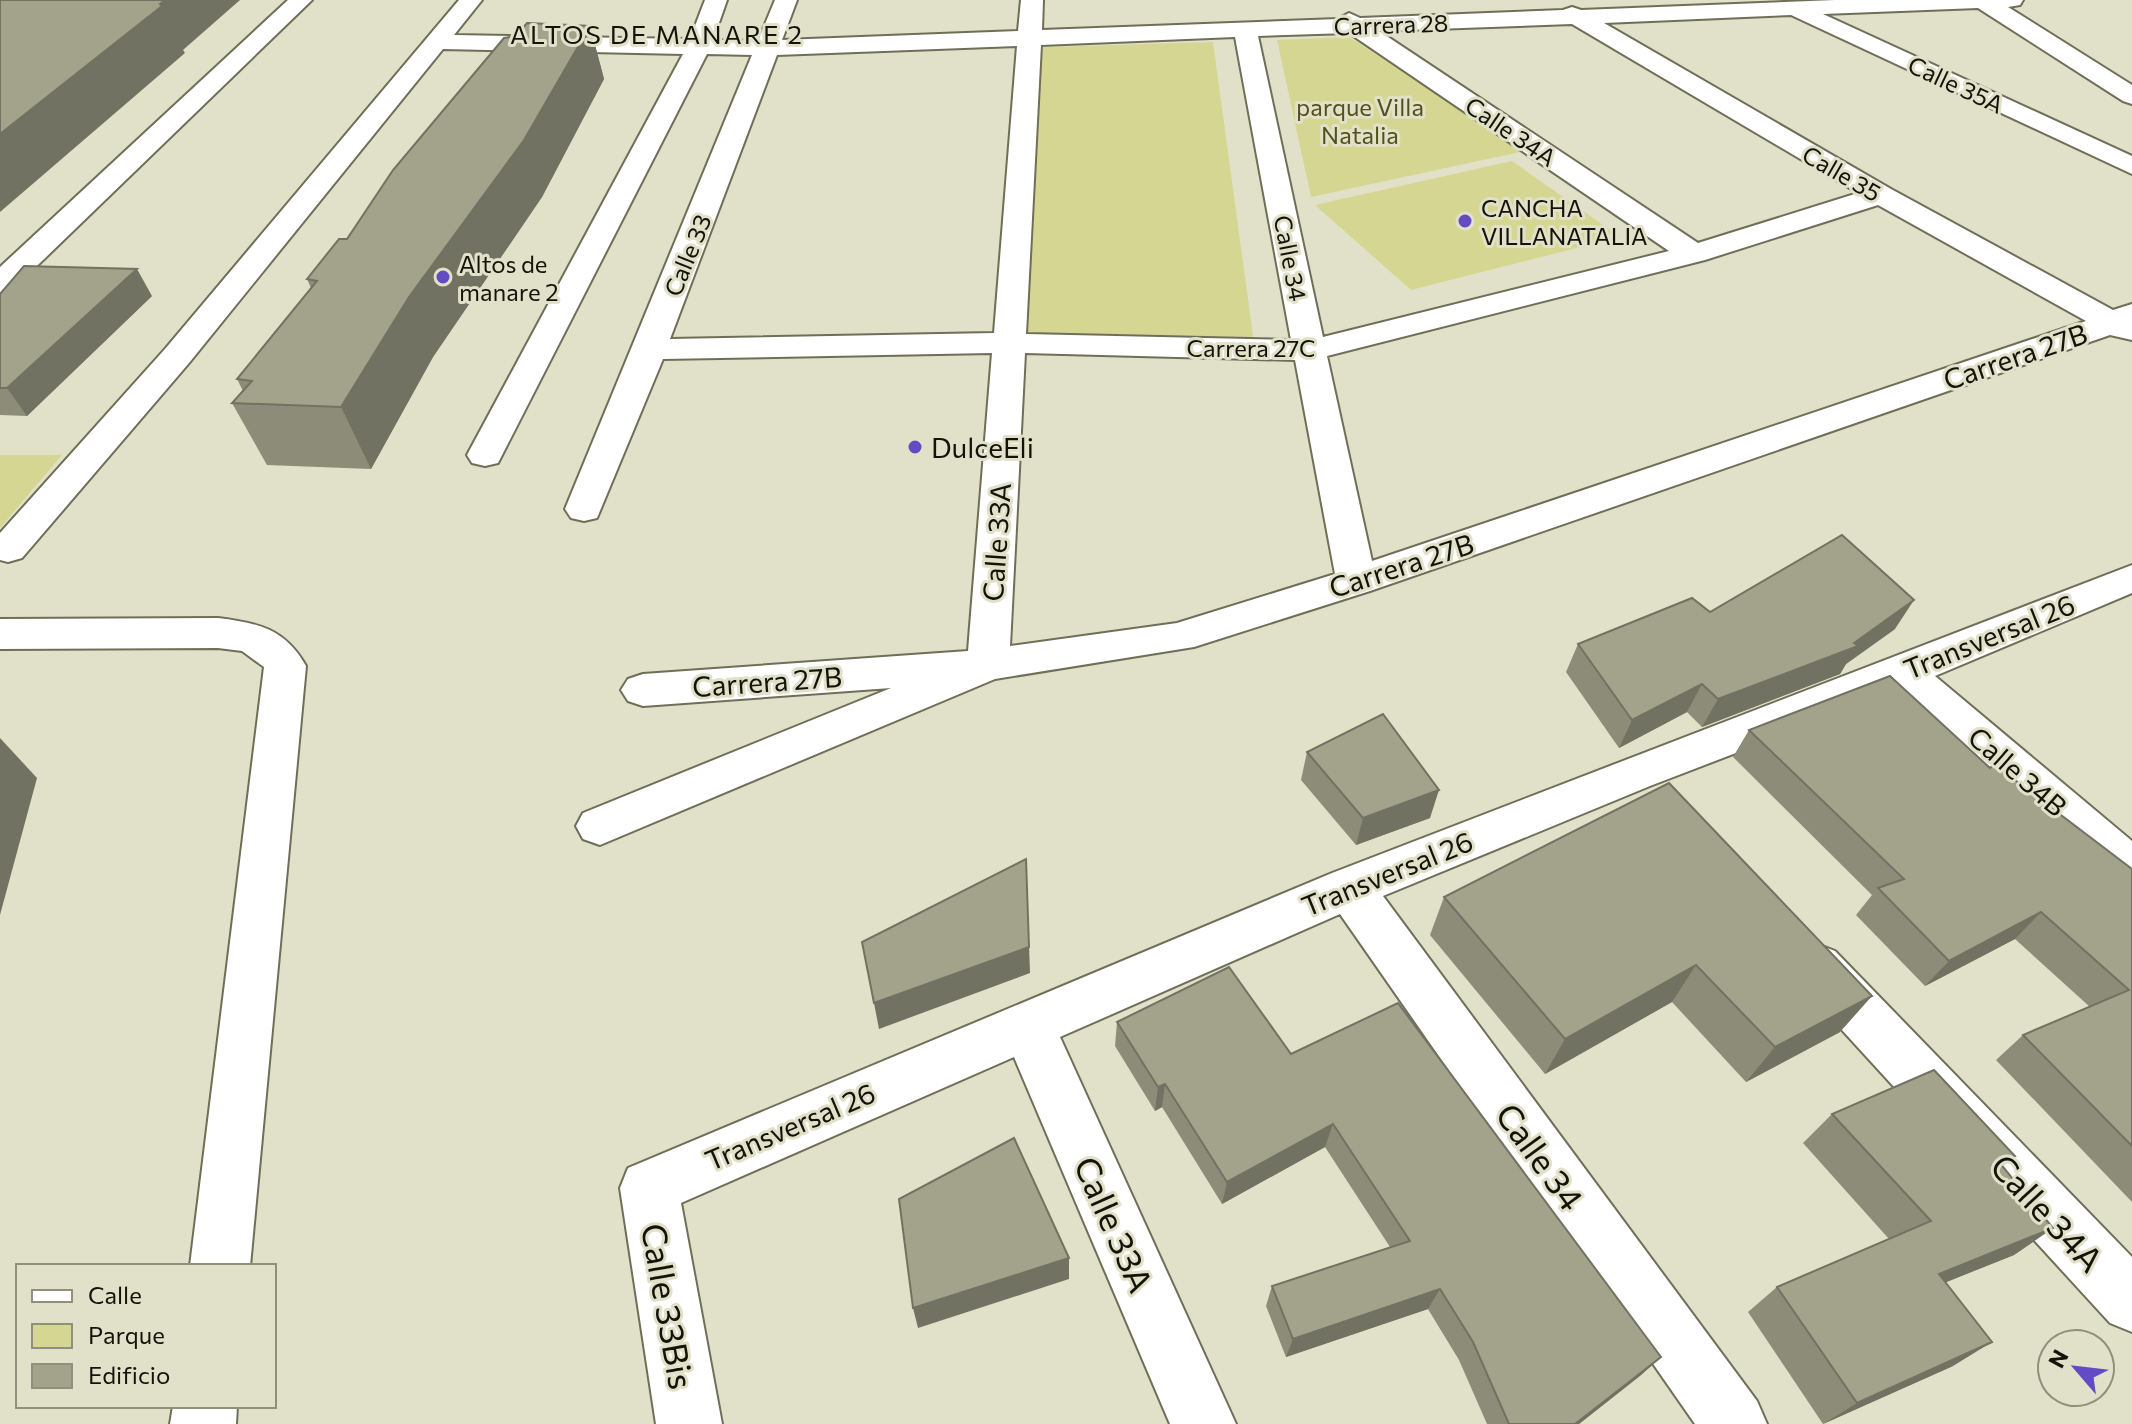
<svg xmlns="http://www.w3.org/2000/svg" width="2132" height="1424" viewBox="0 0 2132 1424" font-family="Commissioner,sans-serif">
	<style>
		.green { fill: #d6d693 }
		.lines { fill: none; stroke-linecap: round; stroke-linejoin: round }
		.minor-casing { stroke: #6f6f59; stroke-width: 4 }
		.minor { fill: #fff; fill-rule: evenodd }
		.wall { fill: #8c8c78 }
		.shaded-wall { fill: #727262 }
		.building { fill: #a3a38c; stroke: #727262; stroke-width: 2 }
		.poi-dot { fill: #634bc3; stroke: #e1e1c9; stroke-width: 3 }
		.labels { text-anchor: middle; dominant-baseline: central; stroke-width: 6; stroke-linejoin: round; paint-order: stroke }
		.far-street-label { font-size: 24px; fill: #13130a; stroke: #e1e1c9 }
		.far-park-label { font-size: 24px; fill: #52511d; stroke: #e1e1c9 }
		.far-poi-label { font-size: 24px; fill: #13130a; stroke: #e1e1c9; text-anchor: start }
		.far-neighbourhood-label { font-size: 26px; letter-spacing: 2px; fill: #13130a; stroke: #e1e1c9 }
		.street-label { font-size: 28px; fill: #13130a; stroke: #e1e1c9 }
		.poi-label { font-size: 28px; fill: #13130a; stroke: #e1e1c9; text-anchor: start }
		.near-street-label { font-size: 34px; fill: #13130a; stroke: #e1e1c9 }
	</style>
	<rect width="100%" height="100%" fill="#e1e1c9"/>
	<path class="green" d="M1349,37L1525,151L1311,197L1277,40Z
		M1213,42L1254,343L1017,344V48Z
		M1512,161L1620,237L1411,290L1315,205Z
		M0,455H62L0,528Z"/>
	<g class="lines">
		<g class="minor-casing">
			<path id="minor" d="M288,0H312L11,291L0,293V267Z
				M459,0H482L454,35L690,39L705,0H727L713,40L758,41L775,0H797L782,40L1018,31L1021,0H1043L1042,30L1338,19L1349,13L1360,18L1563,10L1572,7L1581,10L1835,0H2023L2020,5L2008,7L2132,85V104L2123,101L1978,8L1823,14L2132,156V174L1791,15L1604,23L1891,189L2113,310L2132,304V340L2110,335L1370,591L1194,647L995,679L600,845L583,839L576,826L583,813L891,688L643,706L628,701L621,690L628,679L643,674L968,651L992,353L663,359L597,518L584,521L571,518L565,509L752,55L707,54L498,463L485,466L472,463L467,455L683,54L443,49L189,363L22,558L8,562L0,560V533L165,349ZM1572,24L1858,193L1698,243L1379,31ZM1349,33L1669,251L1323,337L1258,36ZM1235,37L1291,340L1026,334L1041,45ZM1017,46L994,333L670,339L777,55ZM1878,205L2086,321L1372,561L1327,356L1705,260ZM1025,353L1295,360L1335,574L1177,623L1010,646Z
				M2132,565V593L1935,676L2132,841V890L2115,884L1897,691L1650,786L1383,896L1757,1401L1767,1424H1695L1340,914L1060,1037L1236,1424H1170L1014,1057L681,1203L722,1424H656L620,1188L628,1168L1332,873Z
				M218,618C259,623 285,629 306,666L250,1266H190L264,667L242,651L218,648L0,649V619Z
				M1817,944L1835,951L2132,1257V1332L2110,1323L1799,983L1791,967L1799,951Z
				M173,1406H237L236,1424H170Z"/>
		</g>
		<use href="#minor" class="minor"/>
	</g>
	<path class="wall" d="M590,26L604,79L542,197L433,357L371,469L267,465L232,403L243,391L237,379L311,288L307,279L347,239Z
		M0,294L152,296L27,416L0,415Z
		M1710,612L1895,629L1846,664L1840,674L1702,727L1687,712L1619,748L1566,672L1578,644Z
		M1749,730L1990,768L2132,869V1202L1996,1060L2023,1035L2090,1007L2015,939L1925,986L1856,915L1872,895L1733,757Z
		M1307,752L1430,818L1356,845L1301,780Z
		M1669,783L1840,1032L1746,1082L1672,1002L1545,1074L1430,935L1444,897Z
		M1117,1022L1291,1054L1661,1357L1641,1375L1579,1424H1487L1459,1360L1428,1309L1286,1357L1266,1306L1272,1286L1390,1247L1325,1147L1222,1204L1162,1107L1155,1111L1115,1046Z
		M1832,1114L2015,1156L2002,1166L2053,1228L2014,1255L1946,1282L1953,1366L1823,1424L1748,1312L1777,1287L1889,1239L1803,1143Z"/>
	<path class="shaded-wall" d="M165,0H240L183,50L185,53L0,212V134Z
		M590,26L604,79L542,197L433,357L371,469L341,407L409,297Z
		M137,269L152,296L27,416L7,388Z
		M1914,600L1895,629L1846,664L1840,674L1702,727L1718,699L1854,643Z
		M1702,684L1687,712L1619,748L1632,720Z
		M0,738L37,778L0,915Z
		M1439,790L1430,818L1356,845L1363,818Z
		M1026,859L1030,973L879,1029L874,1003Z
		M2041,912L2015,939L1925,986L1949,961Z
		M1696,965L1672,1002L1545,1074L1565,1039Z
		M1872,996L1840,1032L1746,1082L1775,1047Z
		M1165,1084L1162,1107L1155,1111L1158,1087Z
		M1333,1124L1325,1147L1222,1204L1227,1182Z
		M2015,1156L1979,1184L1999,1162Z
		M2053,1228L2014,1255L1904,1299L1939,1274Z
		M1069,1258V1279L918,1328L913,1308Z
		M1440,1289L1428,1309L1286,1357L1293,1339Z
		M1992,1342L1953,1366L1823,1424L1857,1403Z
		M1661,1357L1641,1375L1579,1424H1575Z"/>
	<path class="building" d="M0,0H165L160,4L162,6L0,134Z
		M527,23L590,26L524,140L409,297L341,407L232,403L252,381L237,379L317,281L307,279L339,239H347L393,170L504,38L516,36Z
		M24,266L137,269L7,388H0V294Z
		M1842,535L1914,600L1854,643L1858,646L1718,699L1702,684L1632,720L1578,644L1692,598L1710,612Z
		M1890,676L1990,768L1994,764L2132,869V1146L2023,1035L2129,990L2041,912L1949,961L1878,888L1904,879L1749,730Z
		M1383,714L1439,790L1363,818L1307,752Z
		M1669,783L1872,996L1775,1047L1696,965L1565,1039L1444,897Z
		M1026,859L1029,947L874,1003L862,942Z
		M1229,967L1291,1054L1398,1003L1661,1357L1575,1424H1509L1473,1342L1440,1289L1293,1339L1272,1286L1410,1241L1333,1124L1227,1182L1165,1084L1158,1087L1117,1022Z
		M1934,1070L2015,1156L1999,1162L2053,1228L1939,1274L1992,1342L1857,1403L1777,1287L1931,1221L1832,1114Z
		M1014,1138L1069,1258L913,1308L899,1199Z"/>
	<g class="poi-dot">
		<circle cx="1465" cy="221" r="8"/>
		<circle cx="443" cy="277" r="8"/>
		<circle cx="915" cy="447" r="8"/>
	</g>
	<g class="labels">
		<g class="far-street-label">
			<text transform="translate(1391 24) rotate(-2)">Carrera 28</text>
			<text transform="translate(1956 84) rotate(25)">Calle 35A</text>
			<text transform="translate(1511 131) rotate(34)">Calle 34A</text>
			<text transform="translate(1842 173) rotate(30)">Calle 35</text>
			<text transform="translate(687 255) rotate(-68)">Calle 33</text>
			<text transform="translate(1291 258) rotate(79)">Calle 34</text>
			<text x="1251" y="347">Carrera 27C</text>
		</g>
		<g class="far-park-label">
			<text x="1360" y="106">parque Villa<tspan x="1360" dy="28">Natalia</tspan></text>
		</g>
		<g class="far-poi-label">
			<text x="1481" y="207">CANCHA<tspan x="1481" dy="28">VILLANATALIA</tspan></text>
			<text x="459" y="263">Altos de<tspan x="459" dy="28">manare 2</tspan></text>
		</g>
		<g class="far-neighbourhood-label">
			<text x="657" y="33">ALTOS DE MANARE 2</text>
		</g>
		<g class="street-label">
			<text transform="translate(2015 356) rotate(-19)">Carrera 27B</text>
			<text transform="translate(996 542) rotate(-86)">Calle 33A</text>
			<text transform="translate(1401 565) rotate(-18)">Carrera 27B</text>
			<text transform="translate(1989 636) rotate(-22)">Transversal 26</text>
			<text transform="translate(767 681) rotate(-4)">Carrera 27B</text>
			<text transform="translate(2018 771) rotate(41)">Calle 34B</text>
			<text transform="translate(1387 873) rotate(-22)">Transversal 26</text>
			<text transform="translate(790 1126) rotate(-23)">Transversal 26</text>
		</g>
		<g class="poi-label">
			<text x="931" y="447">DulceEli</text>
		</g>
		<g class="near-street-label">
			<text transform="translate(1541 1156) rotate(54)">Calle 34</text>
			<text transform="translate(2048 1212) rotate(47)">Calle 34A</text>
			<text transform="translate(1115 1224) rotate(66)">Calle 33A</text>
			<text transform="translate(669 1306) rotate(80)">Calle 33Bis</text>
		</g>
	</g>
	<rect x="16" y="1264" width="260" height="144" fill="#e1e1c9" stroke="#8f8f7d" stroke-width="2"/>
	<rect x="32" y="1290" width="40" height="12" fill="#ffffff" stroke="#8f8f7d" stroke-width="2"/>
	<text x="88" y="1304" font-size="24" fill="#13130a">Calle</text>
	<rect x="32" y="1324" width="40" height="24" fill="#d6d693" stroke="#8f8f7d" stroke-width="2"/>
	<text x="88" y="1344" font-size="24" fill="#13130a">Parque</text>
	<rect x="32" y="1364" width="40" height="24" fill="#a3a38c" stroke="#8f8f7d" stroke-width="2"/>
	<text x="88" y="1384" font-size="24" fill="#13130a">Edificio</text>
	<g transform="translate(2076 1368) rotate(298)"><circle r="38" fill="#e1e1c9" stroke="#8f8f7d" stroke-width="2"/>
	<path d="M0-6L14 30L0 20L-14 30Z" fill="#634bc3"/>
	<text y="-12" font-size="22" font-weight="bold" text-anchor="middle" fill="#13130a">N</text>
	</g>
</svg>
